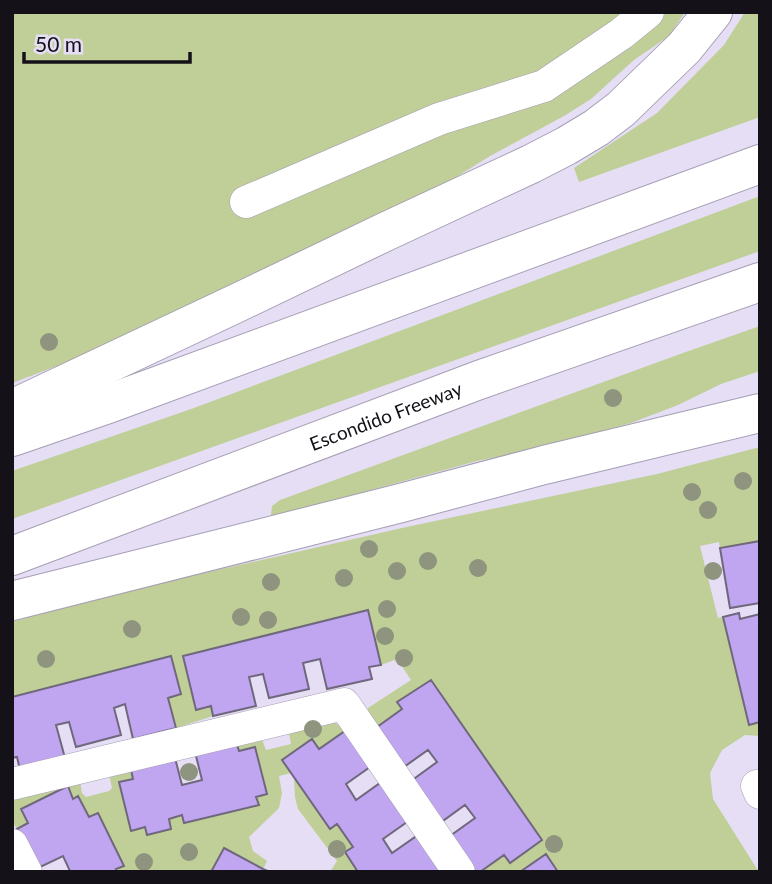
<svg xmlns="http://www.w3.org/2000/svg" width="772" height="884" viewBox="0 0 772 884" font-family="Lato,sans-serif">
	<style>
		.green { fill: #bfcf97 }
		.building { fill: #c0a5f1; stroke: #6f687d; stroke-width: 2 }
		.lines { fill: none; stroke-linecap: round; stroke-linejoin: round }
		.minor-casing { stroke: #a59eb4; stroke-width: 33 }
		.highway-casing { stroke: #a59eb4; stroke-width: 40 }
		.minor { stroke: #fff; stroke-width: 32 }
		.highway { stroke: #fff; stroke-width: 38 }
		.tree { fill: #8f947e }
		.labels { text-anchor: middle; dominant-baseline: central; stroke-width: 5; stroke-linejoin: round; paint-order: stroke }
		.street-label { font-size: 19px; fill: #141119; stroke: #e5def5 }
	</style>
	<rect width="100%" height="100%" fill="#e5def5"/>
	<path class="green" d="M12,12H685L669,36L634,60L591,99L564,116L490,156L411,205L102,349L12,383Z
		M745,12H760V117L579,182L574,168L657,113L724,45Z
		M760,196V251L12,519V471L194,408Z
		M760,326V371L721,384L678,405L631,423L536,449L477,461L276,516L271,515L272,506L280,500L683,353Z
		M760,447V541L720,548L719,542L700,546L718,618L723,617L731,651L760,722V736L745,735L722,750L710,773L713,799L759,872H558L545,854L520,872H480L504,855L510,863L542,840L432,680L397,702L402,709L373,730L367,719L368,708L411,680L397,659L381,665L368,611L183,656L196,709L211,706L213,716L176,728L168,698L181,694L170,656L12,697V622L125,591L402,528L657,474Z
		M330,718L345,731L319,749L291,773L279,776L282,793L279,808L249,837L253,851L267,861L263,869L224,848L211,872H118L116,869L124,866L98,813L89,817L79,796L73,799L68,787L21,809L28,823L17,829L12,821V793L80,781L82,793L86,797L109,791L112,788L109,774L130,765L133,779L119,783L131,831L182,815L185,823L258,805L256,797L267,794L255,747L239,751L235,738L260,734L266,750L291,744L288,729Z
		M294,777L329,829L337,824L353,847L345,853L358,872H330L337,861L298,809L295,797Z"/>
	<path class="building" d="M760,541V603L730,608L720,548Z
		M368,610L381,665L369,667L372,679L327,689L320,659L303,663L309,689L269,698L263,674L249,677L256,706L213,716L211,706L196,710L183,656Z
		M739,613L740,619L760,614V722L749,725L723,617Z
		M171,656L181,694L168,698L176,728L133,739L125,704L114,708L121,735L76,747L69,722L56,725L65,758L20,770L17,757L12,758V697Z
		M431,680L542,840L510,863L504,855L480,872H475L450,836L475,818L465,805L440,823L411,781L437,762L428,750L401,769L373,730L402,709L397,702Z
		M345,731L370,767L346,784L356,800L380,783L407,822L383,839L392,853L418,835L443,872H358L345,852L353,847L337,824L330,829L282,760L312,739L319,749Z
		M235,738L239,751L255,747L267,794L256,797L259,805L184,823L182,815L169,819L171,829L147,835L145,827L131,831L119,782L133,779L130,765L174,754L182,785L202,780L194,748Z
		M68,786L73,799L78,796L89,817L98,813L124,866L116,869L118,872H68L70,871L63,856L36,869L17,829L28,823L21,809Z
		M224,848L263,869L270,872H211Z
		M546,854L558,872H520Z"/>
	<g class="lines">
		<g class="minor-casing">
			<path id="minor" d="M246,202L439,119L544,86L621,34L648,12
				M12,784L344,704L459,872
				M757,786L760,793
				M12,845L26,872"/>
		</g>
		<g class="highway-casing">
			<g id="highway">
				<path d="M12,409L237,303L387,231L531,164L566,146L596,128L621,109L684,48L713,12"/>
				<path d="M12,437L108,404L760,164"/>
				<path id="s1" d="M12,556L479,380L760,282"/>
				<path d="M12,601L401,503L544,465L760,413"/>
			</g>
		</g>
		<use href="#minor" class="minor"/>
		<use href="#highway" class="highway"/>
	</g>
	<g class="tree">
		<circle cx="49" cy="342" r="9"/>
		<circle cx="613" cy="398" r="9"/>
		<circle cx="743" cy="481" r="9"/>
		<circle cx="692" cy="492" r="9"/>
		<circle cx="708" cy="510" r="9"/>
		<circle cx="369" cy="549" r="9"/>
		<circle cx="428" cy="561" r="9"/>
		<circle cx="478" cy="568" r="9"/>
		<circle cx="397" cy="571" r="9"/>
		<circle cx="713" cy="571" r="9"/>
		<circle cx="344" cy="578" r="9"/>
		<circle cx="271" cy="582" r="9"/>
		<circle cx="387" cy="609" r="9"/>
		<circle cx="241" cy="617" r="9"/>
		<circle cx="268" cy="620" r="9"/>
		<circle cx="132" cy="629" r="9"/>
		<circle cx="385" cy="636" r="9"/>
		<circle cx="404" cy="658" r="9"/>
		<circle cx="46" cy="659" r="9"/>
		<circle cx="313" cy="729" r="9"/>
		<circle cx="189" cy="772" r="9"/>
		<circle cx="554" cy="844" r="9"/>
		<circle cx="337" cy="849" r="9"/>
		<circle cx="189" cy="852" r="9"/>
		<circle cx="144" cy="862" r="9"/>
	</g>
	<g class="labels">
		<g class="street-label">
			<text stroke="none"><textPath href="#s1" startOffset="399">Escondido Freeway</textPath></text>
		</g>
	</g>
	<rect width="772" height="884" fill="none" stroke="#141119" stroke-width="28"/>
	<path d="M24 52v10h166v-10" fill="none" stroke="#141119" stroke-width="3.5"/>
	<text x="35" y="52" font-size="21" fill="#141119" stroke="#e5def5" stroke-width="5" paint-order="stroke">50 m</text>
</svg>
